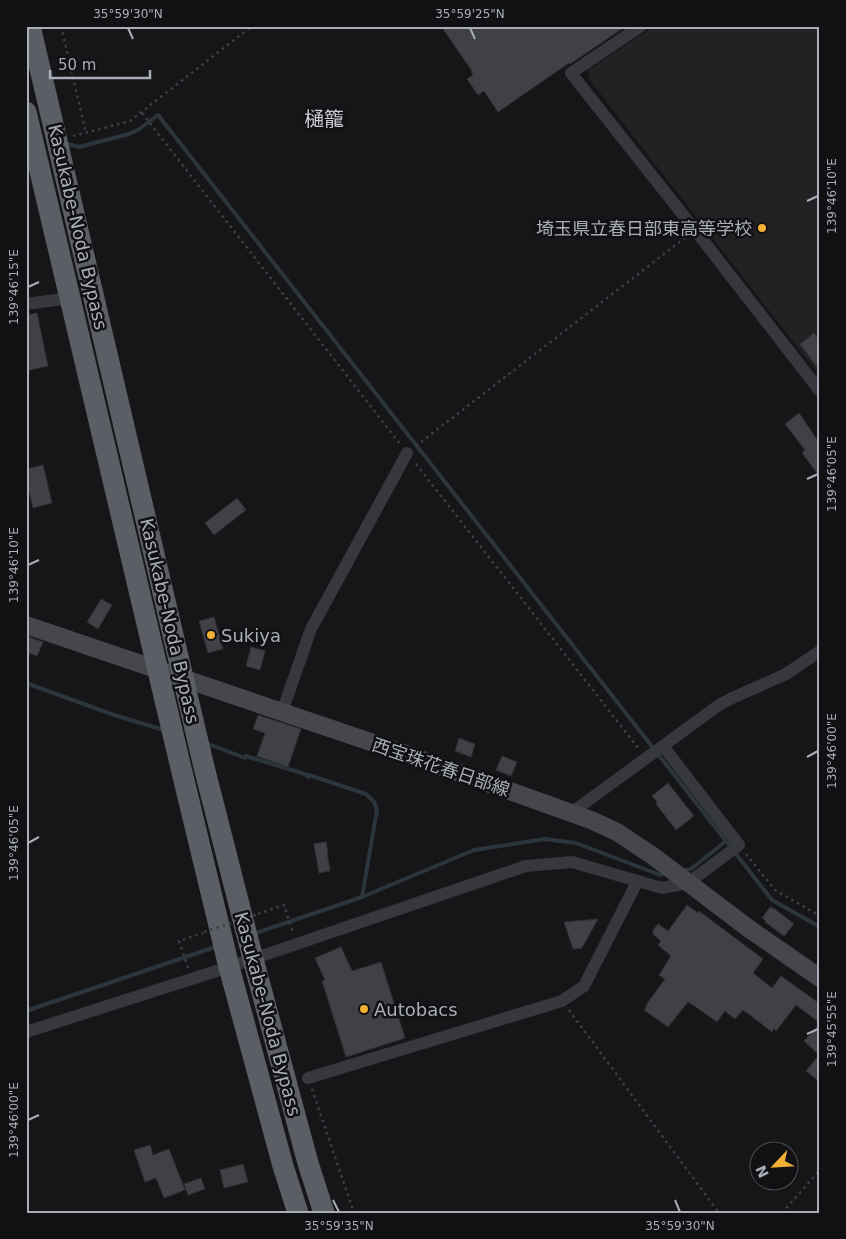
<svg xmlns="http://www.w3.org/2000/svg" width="846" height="1239" viewBox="0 0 846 1239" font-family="'DejaVu Sans','Noto Sans JP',sans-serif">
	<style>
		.built { fill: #222225 }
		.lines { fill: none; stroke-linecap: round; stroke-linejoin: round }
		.stream { stroke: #2c353c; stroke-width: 4 }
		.building { fill: #404145; stroke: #303034 }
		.path { stroke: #3d3f44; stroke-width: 2.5; stroke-dasharray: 2.5 4; stroke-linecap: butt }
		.minor { stroke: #37383d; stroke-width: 12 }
		.secondary { stroke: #45474d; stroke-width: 18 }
		.trunk { stroke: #5b5e65; stroke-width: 21 }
		.path-bridge { stroke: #3d3f44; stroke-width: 2.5; stroke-dasharray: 2.5 4; stroke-linecap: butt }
		.ticks { fill: none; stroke: #a8adb8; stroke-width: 2 }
		.poi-dot { fill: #f2b134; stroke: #111113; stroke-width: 2 }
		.labels { text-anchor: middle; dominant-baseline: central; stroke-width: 5; stroke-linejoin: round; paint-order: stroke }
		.street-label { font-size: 18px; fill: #a8adb8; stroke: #111113 }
		.poi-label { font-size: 18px; fill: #a8adb8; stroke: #111113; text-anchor: start }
		.quarter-label { font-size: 20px; fill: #c9ccd4; stroke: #111113 }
		.neatline { fill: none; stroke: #a8adb8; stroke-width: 2 }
		.ticks-label { font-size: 12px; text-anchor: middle; fill: #a8adb8 }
	</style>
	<rect width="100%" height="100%" fill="#161618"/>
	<path class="built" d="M654,26H820V376L589,79L588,70Z"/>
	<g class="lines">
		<path class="stream" d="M64,143L79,147L129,134L138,130L158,115L772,900L820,927
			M26,683L114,715L164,730
			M206,743L245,758L246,756L305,774L308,777L309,775L366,794L374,802L377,810L362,897
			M683,870L691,869L726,841
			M253,934L362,897L474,850L545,839L576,843L660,875L666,873
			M26,1011L218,946"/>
	</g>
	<path class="building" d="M441,26H626L570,64L569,63L498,112L484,91L478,95L467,79L473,75L471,71H472Z
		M37,313L48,366L26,371V315Z
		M814,333L820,341V371L800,344Z
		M799,413L820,444V477L802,453L805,450L785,424Z
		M43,465L52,503L33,508L26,479V469Z
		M237,498L246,510L214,535L205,523Z
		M101,599L112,605L98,629L87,622Z
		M214,617L223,649L208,653L199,621Z
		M26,636L43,642L37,656L26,652Z
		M251,647L265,651L260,670L246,666Z
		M258,715L301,729L288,767L257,756L265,733L253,729Z
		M459,738L475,744L471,757L455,751Z
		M502,756L517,762L511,776L496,770Z
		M668,783L694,816L676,830L656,804L657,802L652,796Z
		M326,842L328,853H327L330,871L319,873L314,844Z
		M687,905L698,913L699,911L763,959L753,973L772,988L781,976L820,1004V1023L796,1005L776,1031L774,1028L772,1032L746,1012H745L743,1010L735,1019L725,1011L717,1022L696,1007L688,1002L668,1027L644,1010L647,1006L646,1005L665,979L659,975L671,956L658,945L661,941L653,934V930L658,924L668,931Z
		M770,907L775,909L794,924L784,936L765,922L766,921L762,918Z
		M598,919L582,948L573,949L564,922Z
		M341,947L352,971L381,962L405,1038L346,1057L322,981L325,980L315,958Z
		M820,1024V1082L806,1071L819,1055L804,1041Z
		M150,1145L153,1155L169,1149L185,1190L164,1198L156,1178L145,1182L134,1150Z
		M243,1164L248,1182L224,1188L220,1170Z
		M201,1178L205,1189L188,1195L184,1184Z"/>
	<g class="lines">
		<path class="path" d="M61,26L86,133
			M142,113L400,444
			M73,136L130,121L252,26
			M416,446L686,237
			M416,464L639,749
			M746,854L775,890L820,916
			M258,914L284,905L293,933
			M188,968L179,941L203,933
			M569,1010L719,1213
			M312,1089L354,1213
			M782,1213L820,1170"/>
		<path class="minor" d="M641,26L571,73L695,230L820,391
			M26,304L70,298
			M282,712L311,629L407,453
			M571,813L719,705L730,699L786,674L820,651
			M26,1032L229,967L526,866L572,862L662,888L688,883L739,845L663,746
			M308,1078L562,1001L584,986L637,882"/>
		<path class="secondary" d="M26,625L406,754L591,820L617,832L653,856L748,928L820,978"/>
		<path class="trunk" d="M30,26L204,767L253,959L308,1163L324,1213
			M26,112L181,768L229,967L283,1166L298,1213"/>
		<path class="path-bridge" d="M204,932L258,914"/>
	</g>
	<path class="ticks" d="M128,28L133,39M470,28L475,39M807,201L818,196M28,287L39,282M807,479L818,474M28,565L39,560M807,757L818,751M28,843L39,837M807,1034L818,1029M28,1120L39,1115M333,1200L339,1212M675,1200L680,1212"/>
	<g class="poi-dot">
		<circle cx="762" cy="228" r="5"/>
		<circle cx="211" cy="635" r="5"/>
		<circle cx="364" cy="1009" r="5"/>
	</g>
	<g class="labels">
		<g class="street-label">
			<text transform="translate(78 227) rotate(77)">Kasukabe-Noda Bypass</text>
			<text transform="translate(170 621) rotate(77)">Kasukabe-Noda Bypass</text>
			<text transform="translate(441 767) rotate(19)">西宝珠花春日部線</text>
			<text transform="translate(268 1014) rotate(75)">Kasukabe-Noda Bypass</text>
		</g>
		<g class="poi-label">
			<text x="752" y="228" text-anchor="end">埼玉県立春日部東高等学校</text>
			<text x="221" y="635">Sukiya</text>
			<text x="374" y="1009">Autobacs</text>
		</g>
		<g class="quarter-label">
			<text x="324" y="119">樋籠</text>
		</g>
	</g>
	<rect width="846" height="1239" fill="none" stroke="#111113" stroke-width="55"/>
	<g transform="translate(774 1166) rotate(245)"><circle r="24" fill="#111113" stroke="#4d4f55"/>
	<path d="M0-4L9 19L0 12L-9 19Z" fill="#f2b134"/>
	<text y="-8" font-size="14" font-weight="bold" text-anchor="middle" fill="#a8adb8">N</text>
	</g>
	<path d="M50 70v8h100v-8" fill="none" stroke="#a8adb8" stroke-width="2.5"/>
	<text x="58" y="70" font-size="15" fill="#a8adb8" stroke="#111113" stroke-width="4" paint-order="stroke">50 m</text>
	<rect x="28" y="28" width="790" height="1184" class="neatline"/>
	<g class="ticks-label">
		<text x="128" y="18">35°59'30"N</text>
		<text x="470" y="18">35°59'25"N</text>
		<text transform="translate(832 196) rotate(-90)" y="4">139°46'10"E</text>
		<text transform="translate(14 287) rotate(-90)" y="4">139°46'15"E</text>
		<text transform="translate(832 474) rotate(-90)" y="4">139°46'05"E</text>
		<text transform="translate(14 565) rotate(-90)" y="4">139°46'10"E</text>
		<text transform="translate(832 751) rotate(-90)" y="4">139°46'00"E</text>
		<text transform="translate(14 843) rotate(-90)" y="4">139°46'05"E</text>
		<text transform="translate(832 1029) rotate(-90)" y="4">139°45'55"E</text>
		<text transform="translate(14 1120) rotate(-90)" y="4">139°46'00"E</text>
		<text x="339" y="1230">35°59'35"N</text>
		<text x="680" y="1230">35°59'30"N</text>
	</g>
</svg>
